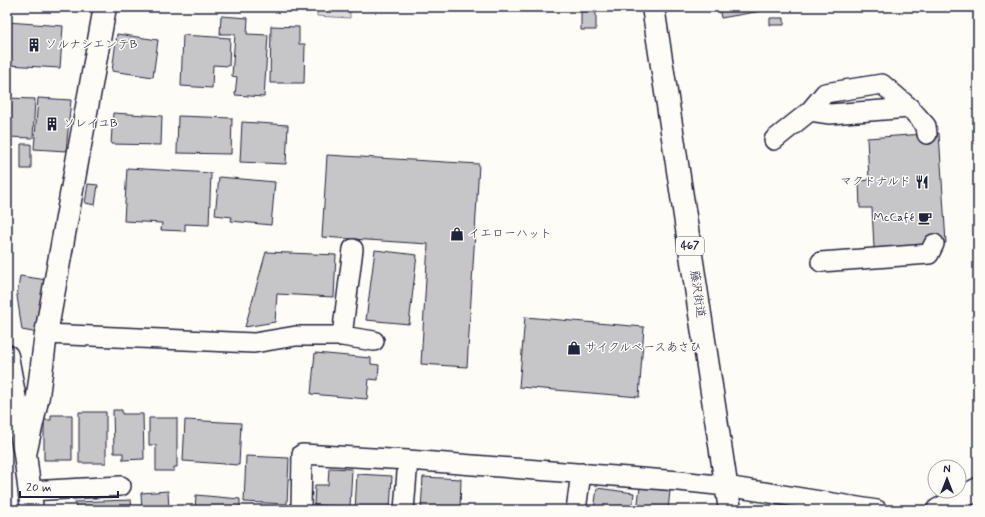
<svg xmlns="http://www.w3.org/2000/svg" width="985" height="517" viewBox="0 0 985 517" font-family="Mynerve,'Klee One',sans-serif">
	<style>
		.green { fill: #dddcdb; stroke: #807f8b }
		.building { fill: #c6c6c8; stroke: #22223b }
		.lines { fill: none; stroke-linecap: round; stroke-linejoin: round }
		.lane-casing { stroke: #22223b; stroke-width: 22 }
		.street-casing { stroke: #22223b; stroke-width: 25 }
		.highway-casing { stroke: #22223b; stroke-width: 25 }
		.lane { stroke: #fdfcf7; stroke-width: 19 }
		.street { stroke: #fdfcf7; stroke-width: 22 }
		.highway { stroke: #fdfcf7; stroke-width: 22 }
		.labels { text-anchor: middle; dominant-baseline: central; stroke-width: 3; stroke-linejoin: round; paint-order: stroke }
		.shield { fill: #fdfcf7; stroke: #646373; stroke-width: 1 }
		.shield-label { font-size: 11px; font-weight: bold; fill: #22223b }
		.poi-label { font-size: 12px; fill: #22223b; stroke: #fdfcf7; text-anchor: start }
		.street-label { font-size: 12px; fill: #22223b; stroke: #fdfcf7 }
	</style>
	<rect width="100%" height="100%" fill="#fdfcf7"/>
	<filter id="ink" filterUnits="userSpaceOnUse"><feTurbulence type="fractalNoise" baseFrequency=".025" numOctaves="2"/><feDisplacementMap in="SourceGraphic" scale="8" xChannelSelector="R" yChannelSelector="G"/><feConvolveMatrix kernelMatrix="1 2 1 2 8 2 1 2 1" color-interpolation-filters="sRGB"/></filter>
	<g filter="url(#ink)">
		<path class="green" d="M317,7H350V18L317,16Z"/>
		<path class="building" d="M265,7H299L298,12Z
			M719,7H784L721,18Z
			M581,11H596V30H581Z
			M221,16L248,18L247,34L268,35L264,97L235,95L237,77L232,76L235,34H220Z
			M770,18H784V25H770Z
			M7,22L63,26L60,68L7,65Z
			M271,26L299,27V44H305L304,83H270Z
			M117,34L158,40L153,77L112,71Z
			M183,35L230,38L229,66L213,65L212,88L181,86Z
			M7,98L35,99L33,138L7,137Z
			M38,98L71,100L66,151L34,149Z
			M113,113L162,116L161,145L111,144Z
			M178,116L232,118L231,154L177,153Z
			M242,122L288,125L286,164L240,162Z
			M939,133L946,243L874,248L872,208H860L859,181L869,180L867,138Z
			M21,144H31V169H21Z
			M327,155L479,164L467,367L421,364L428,244L322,237Z
			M127,168L211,173L209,225L185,224V231L161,230L162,223L124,221Z
			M219,177L275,182L271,225L231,221L232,217L215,215Z
			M88,184L98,185L95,205L85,203Z
			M375,250L417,255L409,324L366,320Z
			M266,252L336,255L334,297L277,294L275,322L245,327Z
			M20,276L47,280L38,333L22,330L17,296Z
			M525,317L644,327L639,397L519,387Z
			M315,353L371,358V364L379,365L378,380L369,379L367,399L311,394Z
			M113,410H122V414H143L144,459L123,460V453H114Z
			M79,412H106V463H79Z
			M51,415H72V460H44V420H51Z
			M149,418H177V467H174V471H156V445H149Z
			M185,420L241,423L239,465L183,461Z
			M246,456L289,458L287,504L244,502Z
			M329,468L352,469L350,507L314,505L315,485H328Z
			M357,474L392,476L390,510H355Z
			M423,477L461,479L460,510H421Z
			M640,487L670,491L668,510H637Z
			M597,488L634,493L632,510H594Z
			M168,491L169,510H142L141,493Z
			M196,495L240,499V510H195Z
			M131,500L132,510H76L75,502Z"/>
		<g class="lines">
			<g class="lane-casing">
				<path id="lane" d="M810,111L825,93L882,84L910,108L926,126L927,134
					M774,140L810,111L830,114L910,108
					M821,262L929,254L934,244
					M46,334L254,343L296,336H342L374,341
					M342,336L353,249
					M30,491L121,486
					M301,510L302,454L408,460L679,481L726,486L877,510
					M404,510L408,460
					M576,510L581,473"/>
			</g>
			<g class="street-casing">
				<path id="street" d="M7,356L25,454L32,510
					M25,454L38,396L46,334L105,7
					M938,510L978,489"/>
			</g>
			<g class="highway-casing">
				<path id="highway" d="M653,7L730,510"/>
			</g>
			<use href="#lane" class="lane"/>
			<use href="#street" class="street"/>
			<use href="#highway" class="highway"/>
		</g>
	</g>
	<defs>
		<g id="building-bare" transform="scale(1.08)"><path d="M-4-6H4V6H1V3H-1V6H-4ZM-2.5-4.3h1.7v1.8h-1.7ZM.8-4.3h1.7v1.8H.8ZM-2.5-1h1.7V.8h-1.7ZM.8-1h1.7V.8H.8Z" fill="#22223b" stroke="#fdfcf7" stroke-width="2.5" paint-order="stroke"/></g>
		<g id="restaurant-bare" transform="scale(1.08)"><path d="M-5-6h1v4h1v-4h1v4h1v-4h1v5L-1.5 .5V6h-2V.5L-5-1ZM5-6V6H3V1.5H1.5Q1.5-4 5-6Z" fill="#22223b" stroke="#fdfcf7" stroke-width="2.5" paint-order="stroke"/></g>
		<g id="cafe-bare" transform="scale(1.08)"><path d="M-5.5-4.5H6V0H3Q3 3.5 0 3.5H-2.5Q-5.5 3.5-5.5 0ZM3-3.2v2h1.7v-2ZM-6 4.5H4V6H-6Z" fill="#22223b" stroke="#fdfcf7" stroke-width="2.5" paint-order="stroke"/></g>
		<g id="shop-bare" transform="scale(1.08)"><path d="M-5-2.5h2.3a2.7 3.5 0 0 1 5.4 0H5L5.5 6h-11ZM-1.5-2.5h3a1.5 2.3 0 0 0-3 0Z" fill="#22223b" stroke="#fdfcf7" stroke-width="2.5" paint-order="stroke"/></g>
	</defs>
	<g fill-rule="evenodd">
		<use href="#building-bare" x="34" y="45"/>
		<use href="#building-bare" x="52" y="124"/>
		<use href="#restaurant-bare" x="922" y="182"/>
		<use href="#cafe-bare" x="925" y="218"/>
		<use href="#shop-bare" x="457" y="234"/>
		<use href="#shop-bare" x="574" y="348"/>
	</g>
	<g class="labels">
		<rect class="shield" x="676" y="237" width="28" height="18" rx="3"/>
		<g class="shield-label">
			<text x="690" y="246">467</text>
		</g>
		<g class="poi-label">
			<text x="45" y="45">ソルナシエンテB</text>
			<text x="63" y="124">ソレイユB</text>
			<text x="911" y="182" text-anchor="end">マクドナルド</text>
			<text x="914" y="218" text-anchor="end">McCafé</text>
			<text x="468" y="234">イエローハット</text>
			<text x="585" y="348">サイクルベースあさひ</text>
		</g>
		<g class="street-label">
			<text transform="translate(697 294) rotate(82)">藤沢街道</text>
		</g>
	</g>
	<rect width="985" height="517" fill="none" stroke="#fdfcf7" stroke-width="24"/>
	<rect x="12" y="12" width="961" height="493" fill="none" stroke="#22223b" stroke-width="1.5" filter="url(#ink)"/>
	<g transform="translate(947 479)"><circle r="19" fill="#fdfcf7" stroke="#a5a5ac"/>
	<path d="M0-3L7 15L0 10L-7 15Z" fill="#22223b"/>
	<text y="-6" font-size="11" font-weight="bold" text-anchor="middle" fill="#22223b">N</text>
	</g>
	<path d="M20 491v6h98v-6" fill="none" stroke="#22223b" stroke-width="2"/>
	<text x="26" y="491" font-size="12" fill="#22223b" stroke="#fdfcf7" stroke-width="3" paint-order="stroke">20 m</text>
</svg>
